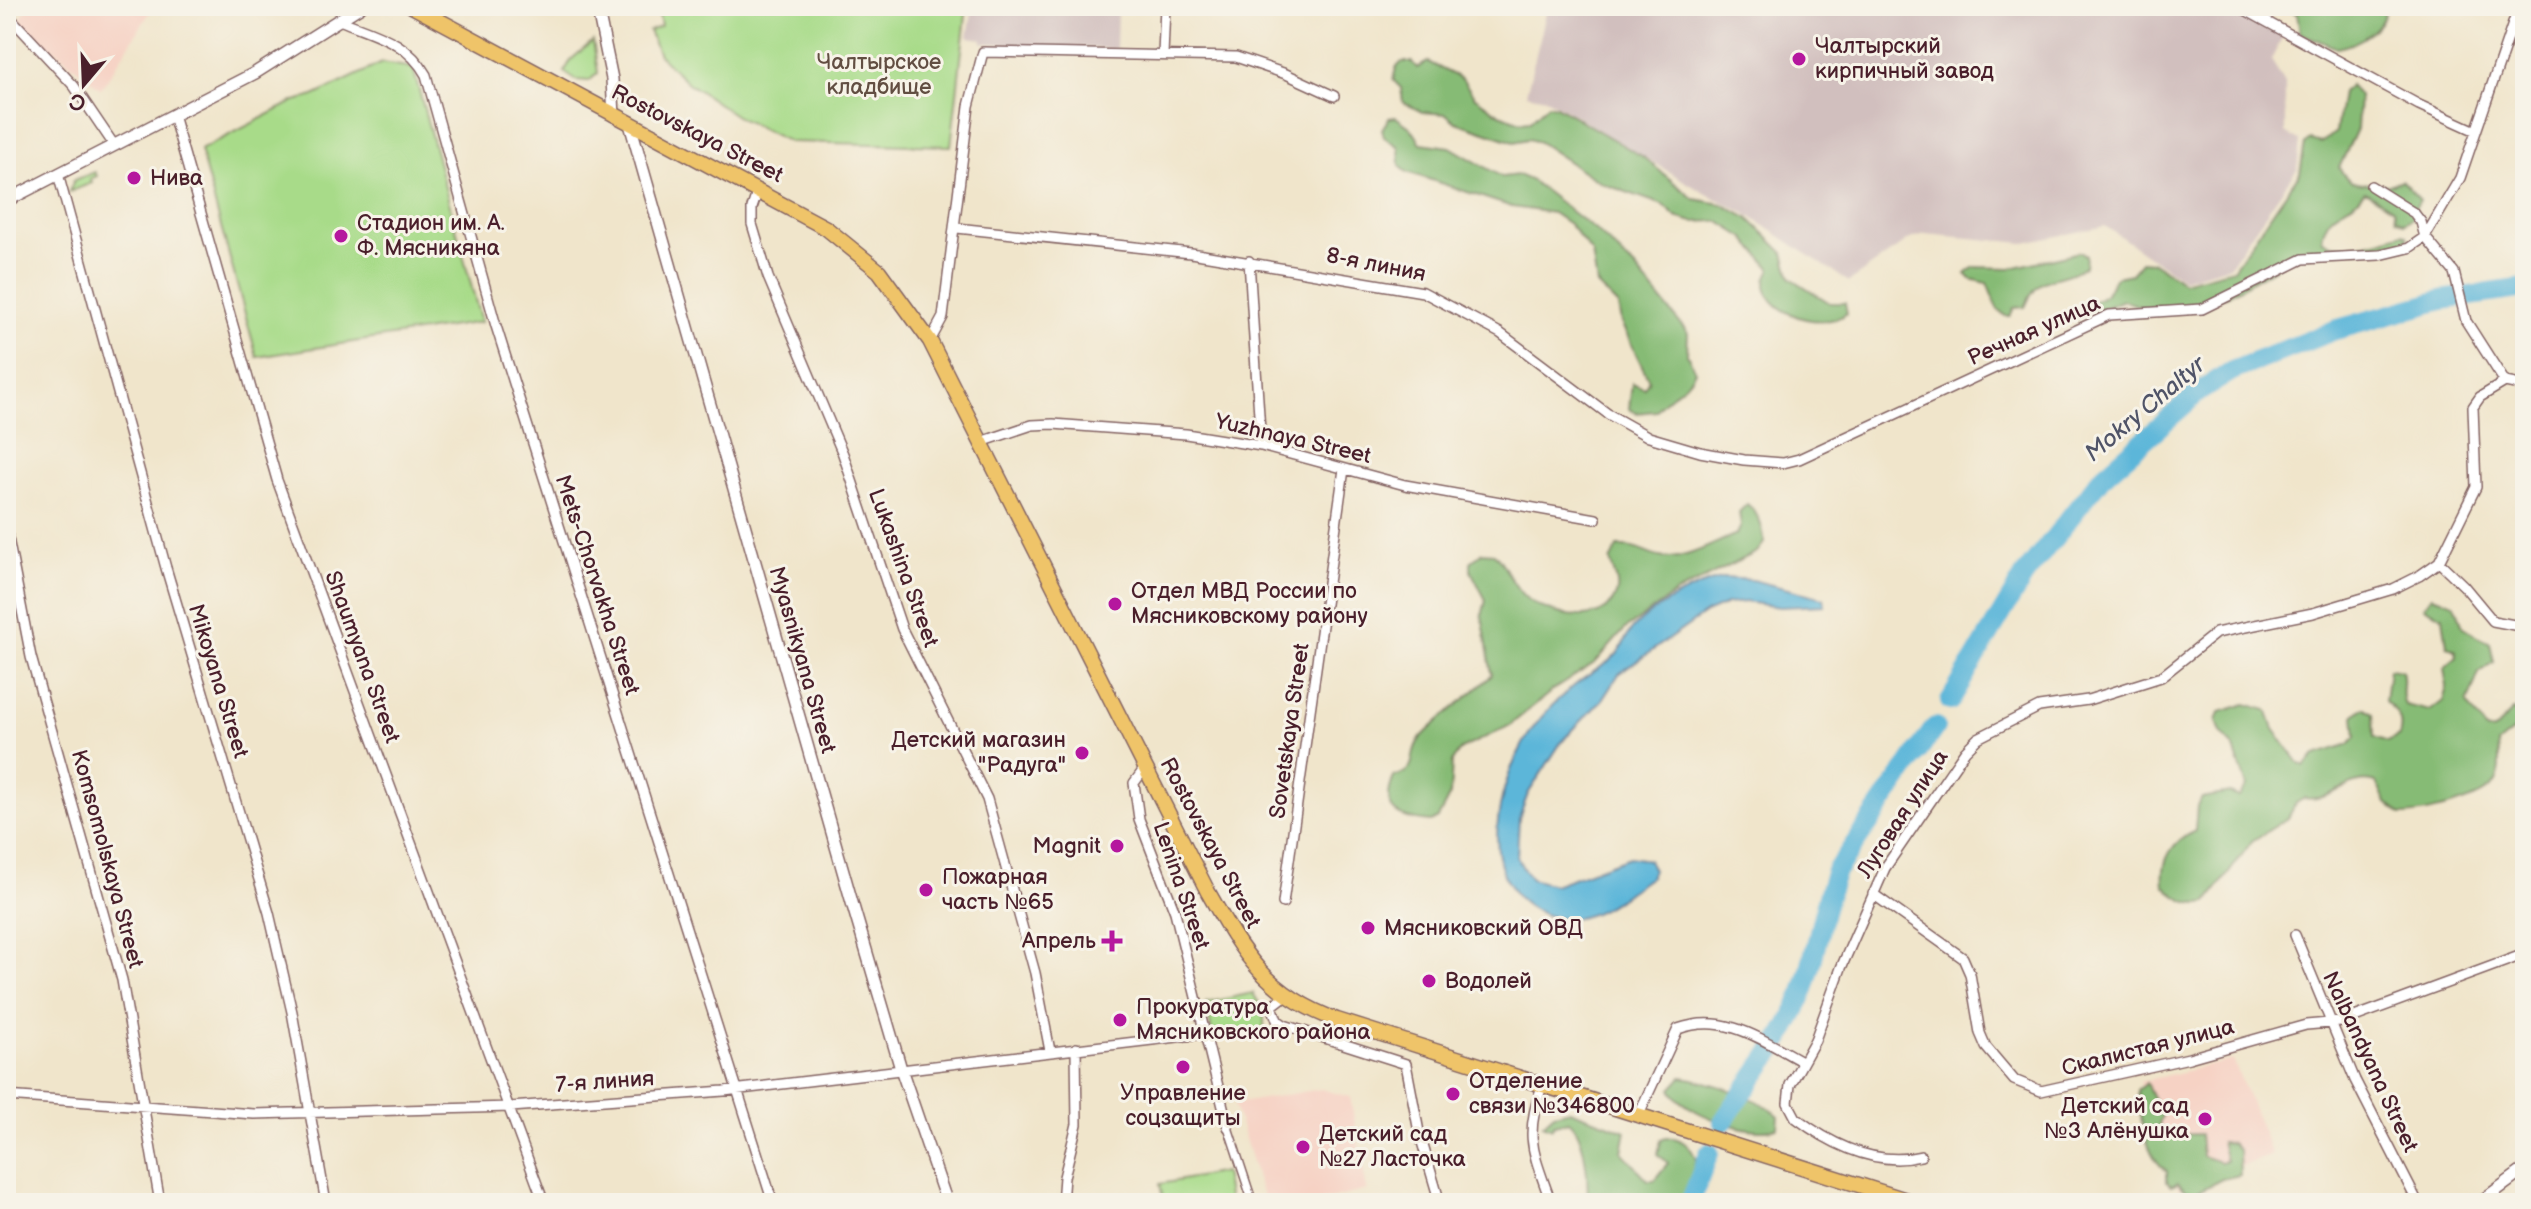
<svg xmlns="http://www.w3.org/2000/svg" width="2531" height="1209" viewBox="0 0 2531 1209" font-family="'Balsamiq Sans',sans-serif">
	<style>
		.built { fill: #f6d2c4 }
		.industrial { fill: #d1bfbe }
		.green { fill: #a8db89; stroke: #797d5a; stroke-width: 2 }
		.forest { fill: #86bb75; stroke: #686d50; stroke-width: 2 }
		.water { fill: #5bb6d9; stroke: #526a82; stroke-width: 2 }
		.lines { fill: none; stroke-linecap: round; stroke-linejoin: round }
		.river { stroke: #5bb6d9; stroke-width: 20 }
		.pedestrian-casing { stroke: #846463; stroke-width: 10 }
		.minor-casing { stroke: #846463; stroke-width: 12 }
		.tertiary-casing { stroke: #846463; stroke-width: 14 }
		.primary-casing { stroke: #846463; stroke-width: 17 }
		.pedestrian { stroke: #fff; stroke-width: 7 }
		.minor { stroke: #fff; stroke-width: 9 }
		.tertiary { stroke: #fff; stroke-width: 11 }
		.primary { stroke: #efc469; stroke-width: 14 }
		.poi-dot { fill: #b5179e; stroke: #f7f3e8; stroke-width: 3 }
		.labels { text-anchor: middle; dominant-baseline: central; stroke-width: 6; stroke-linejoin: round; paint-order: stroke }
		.poi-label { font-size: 22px; fill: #4a1f2b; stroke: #f7f3e8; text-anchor: start }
		.park-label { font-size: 22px; fill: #624e42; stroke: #f7f3e8 }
		.street-label { font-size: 22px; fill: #4a1f2b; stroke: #f7f3e8 }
		.water-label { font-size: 24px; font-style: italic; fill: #505468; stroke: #f7f3e8 }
	</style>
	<rect width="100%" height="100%" fill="#f7f3e8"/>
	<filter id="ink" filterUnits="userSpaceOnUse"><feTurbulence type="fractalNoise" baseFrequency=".0125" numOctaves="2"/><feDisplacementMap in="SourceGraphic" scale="16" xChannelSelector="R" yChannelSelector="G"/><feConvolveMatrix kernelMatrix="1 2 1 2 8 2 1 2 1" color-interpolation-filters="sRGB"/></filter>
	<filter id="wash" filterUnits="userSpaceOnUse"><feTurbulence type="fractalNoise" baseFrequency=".006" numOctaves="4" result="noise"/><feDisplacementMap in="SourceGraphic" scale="32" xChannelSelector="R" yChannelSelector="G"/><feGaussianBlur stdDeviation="1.8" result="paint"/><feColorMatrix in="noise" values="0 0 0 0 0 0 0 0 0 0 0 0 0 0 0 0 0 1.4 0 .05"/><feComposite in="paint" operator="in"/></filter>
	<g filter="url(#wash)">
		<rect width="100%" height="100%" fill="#f0e5cb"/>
		<path class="built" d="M28,6H154L101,89L19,21Z
			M2233,1060L2272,1155L2179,1189L2139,1082Z
			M1321,1089L1350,1097L1367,1190L1313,1203H1265L1234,1104Z"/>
		<path class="industrial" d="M973,6H1117L1116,49L982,43V39L968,37Z
			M1548,6H2229L2283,36L2271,60L2285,83V133L2300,141L2297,169L2229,266L2183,279L2105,226L2025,243L1925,234L1910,239L1849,282L1745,213L1701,191L1546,98L1526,94Z"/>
		<path class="green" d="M657,6H967L951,146L789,142L739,118L688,83L659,55L649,31L661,26Z
			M593,41L598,73L589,81L576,80L564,72L572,59Z
			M382,63L413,68L481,322L257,357L200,150L295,101L314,96Z
			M95,172L97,176L90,179L92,183L69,192L74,180Z
			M1253,993L1264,1012V1030L1213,1038L1206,1003Z
			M1224,1172L1229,1203H1164L1160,1184Z"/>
		<path class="forest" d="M2282,6H2386C2384,30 2358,44 2337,48L2300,33L2297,14Z
			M1402,62H1412L1417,68L1428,62L1462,79L1474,96L1500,114L1521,122L1530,121L1548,104L1556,106L1643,157L1694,199L1722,204L1748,218L1784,253L1791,278L1830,303H1845L1847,313C1821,335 1746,307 1771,269L1745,238L1718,221L1693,222L1676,217L1663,205L1601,183L1539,142L1528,139L1514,142L1456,122L1446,114L1422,112L1403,102L1401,88L1393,80L1396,68Z
			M2350,85L2359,96L2357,129L2339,168C2356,195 2365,177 2387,186L2401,180L2420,200L2412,213L2414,217L2404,223L2396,219L2394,209L2365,191C2360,195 2356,202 2350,205C2335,213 2325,218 2322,239C2339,254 2383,239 2403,233L2407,235L2409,242L2389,248L2324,251L2293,257L2228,295L2178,307L2143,308L2124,300L2074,320L2075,312L2105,295L2116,277L2131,274L2142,261L2153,262L2183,282L2233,269L2300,173L2305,144L2310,140L2321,143L2336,132L2342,92Z
			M1396,117L1411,128L1421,143L1450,147L1502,177L1518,175L1532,181L1599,233L1635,268L1688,333L1687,354L1695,371C1685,391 1667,393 1656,411L1636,413L1629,409L1632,383L1644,388L1649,380L1621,323L1618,306L1597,285L1592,253L1569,224L1553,213L1512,207L1407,172L1400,166L1399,147L1384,137L1382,129L1389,118Z
			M2079,252L2086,255L2085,266C2056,286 2042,268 2025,307L2014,308L2010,316H2005L1997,308L1987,283L1971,279L1966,274L1974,267L2011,268Z
			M1747,504C1758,512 1764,529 1764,543L1757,552L1676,593L1625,629L1596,662L1553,690L1509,726L1461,749L1452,762L1450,795L1438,818L1431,822C1399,819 1379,812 1394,777C1422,768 1406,756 1420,739C1441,715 1470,697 1492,675L1482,616L1486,600L1471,571V562L1482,552L1494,553C1507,566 1511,585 1526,598C1548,616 1608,630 1617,591C1619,582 1613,570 1610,561L1618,547C1642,546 1645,556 1665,558C1688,559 1716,542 1737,534L1741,526L1739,512Z
			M2432,596C2459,605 2453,597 2463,627L2490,643L2494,662L2479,673L2467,703L2487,731L2494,730L2514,710L2525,716L2524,723L2498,744C2499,754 2500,774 2496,782C2485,801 2422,815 2401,815L2387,803L2376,783C2351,774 2331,803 2305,798L2296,803L2288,818L2252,841L2207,903C2189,907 2176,897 2164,885C2161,860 2172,841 2195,831L2197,806L2202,798L2230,793L2239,797L2247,786L2233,746L2221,733L2217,721L2220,712L2246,704L2267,710L2274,729L2299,763L2305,766L2315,755L2350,744L2356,736L2354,716L2364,707L2373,714L2374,737L2388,742L2399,736C2404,719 2397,712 2385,701L2389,669L2402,671C2406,683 2399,694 2405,705L2430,711L2443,701L2447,687L2444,668L2457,657L2456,650L2447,646L2443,617L2424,607Z
			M1682,1077C1708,1081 1759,1097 1779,1116L1778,1127C1756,1139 1681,1113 1671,1089Z
			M2146,1083L2162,1116L2159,1124L2164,1135L2200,1134L2202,1156L2220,1162L2226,1160L2221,1142L2232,1143L2239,1151L2240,1175L2222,1179L2191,1195L2178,1183L2171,1186L2167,1182V1171C2145,1156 2140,1117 2137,1090Z
			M1570,1110L1626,1131L1622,1152L1648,1180H1654L1668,1163L1658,1154L1661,1140C1676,1133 1692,1145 1696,1160L1684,1203H1587C1589,1182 1586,1134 1569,1121L1554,1124L1552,1128L1543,1124L1554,1114Z"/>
		<path class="water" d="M1724,578L1752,580L1824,598L1825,605L1780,607L1745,602L1727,604L1706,613L1619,674L1602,700L1562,741L1528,794L1519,818L1517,857L1524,870L1531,879L1554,885L1629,857L1648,860L1653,870L1650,877C1629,891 1607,911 1582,917C1568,921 1548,917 1535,910C1481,879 1494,803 1517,756C1530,727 1554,701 1579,682C1591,673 1608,664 1618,653C1623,647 1625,638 1630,632C1648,609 1696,584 1724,578Z"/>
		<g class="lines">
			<path class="river" d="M1950,701L2024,576L2101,478L2200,391L2232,371L2335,330L2442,300L2525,288
				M1723,1122C1747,1084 1779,1049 1797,1008C1816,963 1819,916 1836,871L1935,727
				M1690,1203L1709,1153"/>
		</g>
	</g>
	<g filter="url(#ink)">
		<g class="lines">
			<g class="pedestrian-casing">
				<path id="pedestrian" d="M1228,1127L1253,1203"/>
			</g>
			<g class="minor-casing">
				<path id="minor" d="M2238,6L2419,105L2476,131
					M6,13L74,86L114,145
					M342,21C376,35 407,41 426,75L496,326L773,1203
					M1163,55L1165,6
					M173,115L277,480L544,1203
					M58,174L166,568L269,913L292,1012L326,1203
					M2371,186L2414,213L2421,222L2425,237L2454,272L2466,321L2505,382
					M758,190L752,208V224L768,277L843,454L902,629L987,799L1035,973L1050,1051
					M957,228L1191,253L1423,292L1500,333L1608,414L1649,437L1700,452L1744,460L1783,463L1799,459L2109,315L2202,309L2303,259L2380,255L2409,248L2425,237L2460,178L2519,6
					M1249,261L1261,446
					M930,341L943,317L969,106L983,52L1236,57L1286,74L1334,96
					M981,442L1032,425L1053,424L1186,434L1261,446L1405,485L1596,519
					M6,528L31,657L122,980L160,1203
					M2439,562L2464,586L2493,621L2525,627
					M1145,768L1134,783L1139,819L1175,912L1228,1127
					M1873,894L1963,958L1970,974L1980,1033L1986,1047L2014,1080L2041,1091L2189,1058L2306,1025L2341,1022L2525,954
					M1283,903L1344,469
					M2295,935L2355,1080L2418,1203
					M1285,996L1272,1006L1277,1020L1284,1025L1406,1064L1419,1132L1440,1203
					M1542,1086C1523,1139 1534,1153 1551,1203
					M6,1096L254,1114L511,1107L724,1091L1203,1034
					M1638,1116L1678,1029C1724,1012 1761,1039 1801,1061
					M1921,1156C1876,1167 1832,1145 1796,1118L1788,1103L1790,1085L1815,1040L1841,968L1885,868L1965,751L1978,738L2039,707L2088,700L2161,677L2216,633L2313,613L2393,589L2419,576L2439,562L2476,487L2473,407L2480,397L2505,382L2525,386
					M1062,1203L1064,1177L1077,1124L1076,1048"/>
			</g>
			<g class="tertiary-casing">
				<path id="tertiary" d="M597,6L612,79L614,116
					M630,124L853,906L901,1069L947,1203
					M6,201L255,73L361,6
					M2479,1203L2525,1169"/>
			</g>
			<g class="primary-casing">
				<path id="primary" d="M412,6L826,228L879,271L930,341L1208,892C1243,954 1267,995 1337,1020L1916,1203"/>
			</g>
			<use href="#pedestrian" class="pedestrian"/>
			<use href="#minor" class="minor"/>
			<use href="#tertiary" class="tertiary"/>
			<use href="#primary" class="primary"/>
		</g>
	</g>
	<g class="poi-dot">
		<circle cx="1799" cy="59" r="8"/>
		<circle cx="134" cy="178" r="8"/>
		<circle cx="341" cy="236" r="8"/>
		<circle cx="1115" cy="604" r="8"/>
		<circle cx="1082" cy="753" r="8"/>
		<circle cx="1117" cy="846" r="8"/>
		<circle cx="926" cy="890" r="8"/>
		<circle cx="1368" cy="928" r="8"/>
		<path d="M1108 929h8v8h8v8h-8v8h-8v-8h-8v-8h8z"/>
		<circle cx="1429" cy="981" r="8"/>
		<circle cx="1120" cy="1020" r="8"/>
		<circle cx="1183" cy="1067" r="8"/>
		<circle cx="1453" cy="1094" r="8"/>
		<circle cx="2205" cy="1119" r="8"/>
		<circle cx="1303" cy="1147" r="8"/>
	</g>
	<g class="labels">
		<g class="poi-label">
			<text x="1815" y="46">Чалтырский<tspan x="1815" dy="25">кирпичный завод</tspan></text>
			<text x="150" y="178">Нива</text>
			<text x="357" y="223">Стадион им. А.<tspan x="357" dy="25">Ф. Мясникяна</tspan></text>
			<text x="1131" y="591">Отдел МВД России по<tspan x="1131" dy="25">Мясниковскому району</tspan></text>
			<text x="1066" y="740" text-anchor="end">Детский магазин<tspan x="1066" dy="25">"Радуга"</tspan></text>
			<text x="1101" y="846" text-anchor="end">Magnit</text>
			<text x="942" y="877">Пожарная<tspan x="942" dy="25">часть №65</tspan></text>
			<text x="1384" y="928">Мясниковский ОВД</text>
			<text x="1096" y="941" text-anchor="end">Апрель</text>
			<text x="1445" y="981">Водолей</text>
			<text x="1136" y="1007">Прокуратура<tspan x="1136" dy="25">Мясниковского района</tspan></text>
			<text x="1469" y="1081">Отделение<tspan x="1469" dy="25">связи №346800</tspan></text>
			<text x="1183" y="1093" text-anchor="middle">Управление<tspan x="1183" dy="25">соцзащиты</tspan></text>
			<text x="2189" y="1106" text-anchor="end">Детский сад<tspan x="2189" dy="25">№3 Алёнушка</tspan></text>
			<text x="1319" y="1134">Детский сад<tspan x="1319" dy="25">№27 Ласточка</tspan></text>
		</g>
		<g class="park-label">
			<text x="879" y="62">Чалтырское<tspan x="879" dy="25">кладбище</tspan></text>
		</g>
		<g class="street-label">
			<text transform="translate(697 134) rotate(27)">Rostovskaya Street</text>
			<text transform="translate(1376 265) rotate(11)">8-я линия</text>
			<text transform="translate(2034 331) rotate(-24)">Речная улица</text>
			<text transform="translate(1293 439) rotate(13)">Yuzhnaya Street</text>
			<text transform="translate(903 568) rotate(70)">Lukashina Street</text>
			<text transform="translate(597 585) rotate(72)">Mets-Chorvakha Street</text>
			<text transform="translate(362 657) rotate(70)">Shaumyana Street</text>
			<text transform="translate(802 660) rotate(74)">Myasnikyana Street</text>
			<text transform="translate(218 681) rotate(73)">Mikoyana Street</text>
			<text transform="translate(1290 731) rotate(-82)">Sovetskaya Street</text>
			<text transform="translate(1903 814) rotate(-57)">Луговая улица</text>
			<text transform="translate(1210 843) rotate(62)">Rostovskaya Street</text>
			<text transform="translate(107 859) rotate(75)">Komsomolskaya Street</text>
			<text transform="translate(1181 886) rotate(71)">Lenina Street</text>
			<text transform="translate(2148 1048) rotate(-14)">Скалистая улица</text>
			<text transform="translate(2370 1062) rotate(65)">Nalbandyana Street</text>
			<text transform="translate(605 1082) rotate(-4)">7-я линия</text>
		</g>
		<g class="water-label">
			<text transform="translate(2145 409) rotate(-40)">Mokry Chaltyr</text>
		</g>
	</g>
	<rect width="2531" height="1209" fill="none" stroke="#f7f3e8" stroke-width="32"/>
	<g transform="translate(84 84) rotate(199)" stroke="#f7f3e8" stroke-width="6" paint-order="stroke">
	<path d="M0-6L14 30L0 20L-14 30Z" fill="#4a1f2b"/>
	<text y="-12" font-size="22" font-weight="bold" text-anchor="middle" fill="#4a1f2b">С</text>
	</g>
</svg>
